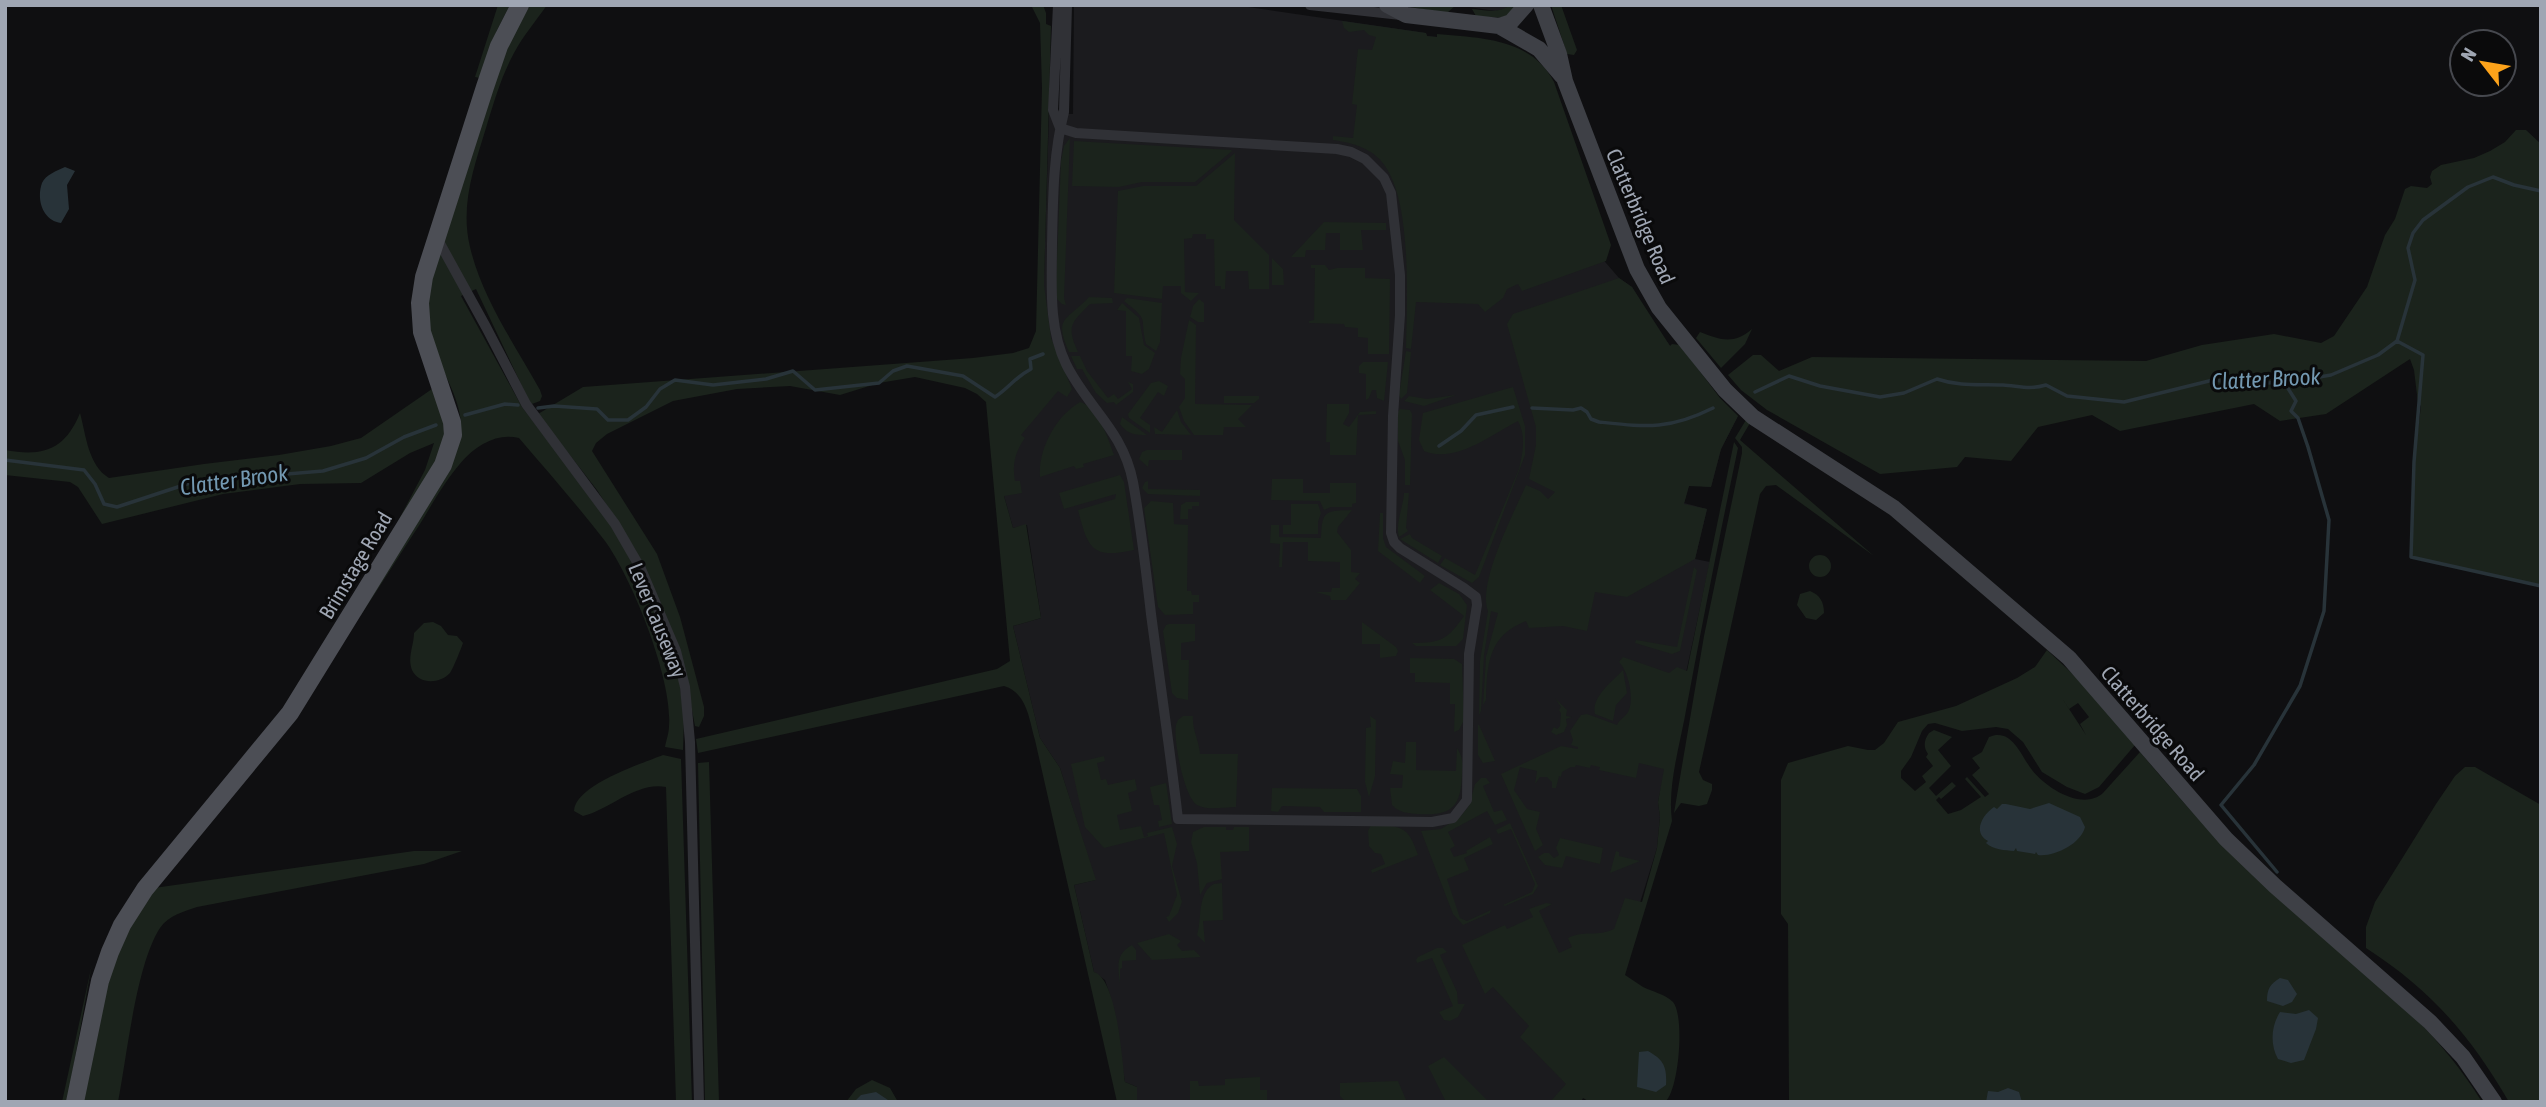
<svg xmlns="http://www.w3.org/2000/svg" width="2546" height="1107" viewBox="0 0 2546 1107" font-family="'Asap Condensed',sans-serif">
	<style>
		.built { fill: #1b1b1e }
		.green { fill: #1b231c; fill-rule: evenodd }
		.water { fill: #283339 }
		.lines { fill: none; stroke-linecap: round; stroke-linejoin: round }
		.stream { stroke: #283339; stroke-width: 3.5 }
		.minor { stroke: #303136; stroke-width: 10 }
		.secondary { stroke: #3e4046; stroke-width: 16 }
		.primary { stroke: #4c4e55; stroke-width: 18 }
		.labels { text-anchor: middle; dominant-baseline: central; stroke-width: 6; stroke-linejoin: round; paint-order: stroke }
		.street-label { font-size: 21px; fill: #9fa6b3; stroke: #0a0a0b }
		.water-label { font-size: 23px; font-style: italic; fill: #7398b1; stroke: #0a0a0b }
	</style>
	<rect width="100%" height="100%" fill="#0f0f11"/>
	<path class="built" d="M1074,5H1235L1426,33L1427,36L1437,37V34L1600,256L1619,278L1632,287L1658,330L1691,373L1738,416L1721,449L1711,487L1689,485L1684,503L1707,509L1695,559L1710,562L1658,802L1660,817L1657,848L1615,983L1573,1102H1137V1087L1125,1082L1110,995L1105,980L1094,972L1074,885L1095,880L1060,768L1040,738L1013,626L1041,618L1027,525L1013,528L1004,496L1043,308L1049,114H1073Z
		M1456,5H1510L1505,9L1495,11Z"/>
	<path class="green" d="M498,5H510L497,30L480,78L475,77Z
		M528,5H547C536,21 523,36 514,53C501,77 494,102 486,128C474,167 460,206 470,247C482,298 515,345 540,390L542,396L540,401L532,404L529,401L476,289L461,296L522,407L604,514L623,544L648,593L679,678L684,718L683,750L665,747C666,741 669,733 669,726C673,680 632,578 605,541C578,506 548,472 519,438C507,435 495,437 483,444C457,458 435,500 420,524C400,554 381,585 361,615L359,614L461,423C459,395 441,371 433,344C426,323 429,299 430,277L497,69Z
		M1031,5H1043L1046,13V24L1051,26L1044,285L1051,338L1072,389L1067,397L1058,391L1021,435L1025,438C1015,452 1012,464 1015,481H1020L1022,493L1004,496L1013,528L1026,524L1041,618L1013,626L1040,738L1060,768L1096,880L1074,885L1094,972C1117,979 1122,1059 1125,1082L1137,1087V1102H1117L1035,740C1029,719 1027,693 1004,686L698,753L696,739L997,669L1010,661L986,402L977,394L965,388L915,377L879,383L840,395L790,386L737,389L673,401L607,434L596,443L592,451L657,554L680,617L704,707V716L699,727L695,726L684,668L635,549L597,490L538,414L583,387L973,358L1013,353L1029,348L1036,331L1042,88L1040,23Z
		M1398,5H1456L1447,13Z
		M1510,5H1521C1510,21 1493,18 1476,16L1472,9C1484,10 1499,14 1510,5Z
		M1551,5H1561L1577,50L1574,55L1567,54Z
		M1342,21L1426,33L1427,36L1437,37V34C1481,38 1531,38 1554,82L1611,245L1606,261L1522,291L1518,284L1507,289L1503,298L1485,312L1478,304L1416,302L1411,349L1406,348C1407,302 1412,204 1385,166C1373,148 1353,143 1333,140V136L1353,138L1357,105L1352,104L1358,49L1372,50L1376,37L1369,35L1364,30L1349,32L1344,28Z
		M2516,130H2526L2541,144V586L2411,557L2414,462L2421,406L2418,403L2414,370L2410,359L2326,414L2280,421L2254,404L2120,431L2092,415L2038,427L2011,461L1965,457L1957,467L1880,474L1767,410L1741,390L1728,375L1753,355H1761L1779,371L1812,357L2146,361L2202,345L2274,334L2321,343L2334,336L2367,287L2385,235L2395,219L2405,189L2411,186L2427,188L2432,184L2430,177L2432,171L2441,165L2474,158L2490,151L2505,142Z
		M1070,138L1064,298L1066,305L1062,304L1057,299L1056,285L1061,161L1064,146Z
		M1074,141L1231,150L1232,151L1195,182H1142L1119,187L1072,186Z
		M1235,153L1234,220L1269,255V289H1249L1248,271H1226L1225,289H1221V286H1215L1214,239H1206V234H1193L1192,238L1184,239L1185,292L1199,293L1191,301L1181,293V286H1163L1162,299L1114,293L1118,191L1143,186H1196Z
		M1324,222L1386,223V230H1361L1363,250H1340V233H1326L1325,250H1306L1305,257H1291Z
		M1272,258L1283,269L1284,285H1272Z
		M1311,265H1325L1329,270L1337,268H1365V278L1390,279L1389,354H1368V338L1358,337V328L1345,327L1344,324L1309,323V321L1314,320L1315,268H1311Z
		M1619,278L1632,287L1670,346L1672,344L1680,345L1720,398L1738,416L1721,449L1711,487L1689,486L1684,504L1707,509L1695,559L1627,597L1595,592L1587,631L1563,626L1529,628L1526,621C1488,636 1487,664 1486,700L1483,705L1486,657L1498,613L1491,611L1484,655L1481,711L1479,715L1480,661L1488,611C1477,583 1514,513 1526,485L1540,491L1548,499L1555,492L1529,479L1536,445V427L1507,324L1513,314Z
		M1089,297L1112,298L1113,303L1090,304C1071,323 1066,326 1078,352H1069C1053,316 1067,321 1089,297Z
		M1127,298L1162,303L1160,342L1156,351L1146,344C1139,316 1151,322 1124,301Z
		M1199,299L1204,303V322H1198L1190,317L1193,306Z
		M1122,303L1139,318L1144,345L1155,353L1149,369L1142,374L1131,371L1132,356H1126V311L1117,310Z
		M1189,320L1196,325L1195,404L1252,405L1238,419L1246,427H1224L1223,435H1194L1184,421L1179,407L1185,398V379L1180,374L1181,358Z
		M1752,329L1745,344L1721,368L1696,338L1700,332C1721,340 1733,345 1752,329Z
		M1406,351L1411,352L1407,393L1401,399L1399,395Z
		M1071,356H1080L1087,371L1108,398L1114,394L1118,399L1132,389L1128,382L1133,384V392L1116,405L1114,402L1107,403L1096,393L1082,369H1077Z
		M1363,362H1388L1384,401L1377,398L1376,390H1372L1369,398L1366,400V374L1359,373V366Z
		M1159,381L1168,386L1164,396L1158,392L1140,418L1150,425V433L1129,418L1128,414L1151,383Z
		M1513,387L1525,426V455L1479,577L1472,583L1440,565L1445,558L1475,575L1519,469C1523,452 1526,436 1518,421C1491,435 1455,464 1424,451L1419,440L1423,413Z
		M432,389C437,403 446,420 444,437C440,469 414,497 397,523L425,470L434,443L410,453L361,483L300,484L223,494L102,524L78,487L70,482L5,475V450C43,457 65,450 80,413C86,435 88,465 109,478L204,464L279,455L331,446L361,438Z
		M1456,395L1424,406L1404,401L1409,396L1427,399Z
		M1224,396H1259V399L1254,403H1224Z
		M1080,402C1098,407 1108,438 1114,455L1083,464L1084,467L1076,469L1074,466L1040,477C1038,449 1056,416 1080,402Z
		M1327,404H1349V413L1343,424L1349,427L1360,412L1376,411V414L1358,415L1356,455H1330V442H1326Z
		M1400,409L1410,410L1412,414L1410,485H1405V460L1398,441V412Z
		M1177,410L1181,422L1191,435L1155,434L1154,427L1162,432Z
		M1122,417L1147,435C1135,435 1127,434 1120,424Z
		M1746,420L1750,423L1740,440L1874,556L1776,485L1766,486L1760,494L1699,772L1703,780L1712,784V790L1707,804L1699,806L1681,803L1674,813L1704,636L1742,453V447L1735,438Z
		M1734,442L1738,448C1720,534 1703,619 1687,705C1681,742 1667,784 1672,821L1625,975C1631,979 1637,983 1643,987C1653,992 1665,994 1673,1002C1685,1016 1679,1091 1665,1102H1590L1583,1098L1581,1102H1550L1566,1084L1520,1037L1529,1026L1493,987L1485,994L1462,945L1505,925L1507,929L1533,917L1529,909L1546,903L1552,904L1539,911L1559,953L1572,947L1568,938C1582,930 1599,937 1614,929L1625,898L1642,902L1657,848L1660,817L1658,802L1664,769L1639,763L1636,778L1599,770L1600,767L1591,765L1590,768L1576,765L1575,767H1571L1562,772L1561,777L1559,776L1556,788H1552V782L1547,777H1540L1535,784L1537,771L1520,767L1514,790L1527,809L1540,812L1536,829L1543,845L1535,851L1501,774L1561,746L1578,749V747L1571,745L1573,740L1570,731L1581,715L1587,714L1617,725C1619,720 1625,717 1628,712C1635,700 1628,670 1619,662L1623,657L1669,673L1677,667L1687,671Z
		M1147,450H1182V460H1149L1148,467L1139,459L1142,452Z
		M1120,475L1124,482L1134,550C1092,559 1088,549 1078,510L1115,499L1116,494L1064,509L1059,493Z
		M1272,479H1303V493H1330V483H1356V503L1352,504V507H1331L1324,510L1320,501L1271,500Z
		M1148,481V489L1200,490V496L1148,494L1142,488L1145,482Z
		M1404,493H1409L1406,528L1408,531L1399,537C1395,524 1403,508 1404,493Z
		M1151,501L1173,503L1174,524L1188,525L1187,591H1191L1192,595H1199V602H1193V614L1165,615L1158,607L1144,508Z
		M1186,502H1199V506H1192V509H1188V519H1180L1181,505Z
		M1291,504H1318L1321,513L1318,522V534H1283V525H1291Z
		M1352,510L1338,527L1337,532L1351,550V572L1360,573L1355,579L1360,583L1346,600H1331L1330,596L1316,592H1331L1332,588H1340V562L1308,561V542H1283L1282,567H1279L1280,544L1270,543L1271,525H1279V537L1321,538C1322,510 1325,511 1352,510Z
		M1380,513H1383V538L1386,547L1425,576L1420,583L1378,551Z
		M1410,534L1412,538L1442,556L1438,563L1400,539Z
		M1809 566a11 11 0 1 1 22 0a11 11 0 1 1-22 0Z
		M1694,567L1697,570L1680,651L1672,654L1635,643L1636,640L1677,647Z
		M1439,583L1459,594L1467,605L1463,639L1456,646H1416L1412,643C1441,643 1447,640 1464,616L1430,590Z
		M1810,591C1820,595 1824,602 1824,613L1816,620L1806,618L1797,605L1800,594Z
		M433,622L441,626L448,635L457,636L463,643C461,649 453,669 450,673C440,684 419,685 412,670C407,658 414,645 414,633L424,623Z
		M1362,622L1396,647L1398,651L1396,656L1380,658V644H1362Z
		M1169,624H1195V641L1181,643V660H1189L1188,700L1177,698L1172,693L1163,631L1166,625Z
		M2047,650L2079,680L2135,745L2099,787L2085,794L2067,787L2042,772L2023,742L2008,729L1996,727L1962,731L1935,723L1928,724L1922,731L1911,757L1901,771V778L1915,791L1926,782L1922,776L1933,766L1926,757L1928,754C1923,747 1924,740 1929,733L1934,730L1952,737L1938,750L1951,766L1929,788L1936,796L1952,782L1956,786L1941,799L1939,797L1936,800L1948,814L1961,810L1981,797L1965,779L1967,777L1985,797L1989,794L1972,775L1980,768L1972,758L1982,752L1989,737C2012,727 2021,756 2032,770C2047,789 2083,811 2103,793L2140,752C2173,791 2208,831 2245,866C2326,941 2423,1006 2482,1102H1789L1788,924L1781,914V780L1788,763L1848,746L1868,750H1875L1884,743L1898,722L1956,706L2017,678L2035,667ZM2060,695L2069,709L2078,703L2089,717L2080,724L2086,735Z
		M1410,658L1454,659L1462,664L1464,720L1459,730L1454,732L1455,704H1450V683L1415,682V673H1410Z
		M1623,670L1627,693L1616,705L1613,721L1595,714C1591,697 1612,682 1623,670Z
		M1555,698L1567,710L1566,716L1572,717L1566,719L1567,725L1564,732L1556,735L1551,732L1554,727L1557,729L1560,726L1561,713L1559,710L1561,707Z
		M1183,716H1193C1192,730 1199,740 1200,754H1238L1236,807C1225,807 1207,811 1197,805C1184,797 1173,739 1176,725C1178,719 1178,720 1183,716Z
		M1370,716L1376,720L1375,776L1369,797L1365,782L1366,728L1371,727Z
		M1478,725H1479L1495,761L1483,763L1478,755Z
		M1406,742H1416V770L1456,771L1457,748C1463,757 1463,764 1462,774C1461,808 1451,816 1418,814C1407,813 1400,813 1392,805L1390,788H1402L1403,775L1390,774L1393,761L1405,763Z
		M663,755L681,759L692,1102H676L666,787C637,781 609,810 583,816L574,811C575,785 641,764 663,755Z
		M1104,756L1105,761L1097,763L1101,780L1106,779L1108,785L1135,779L1137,790L1128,793L1132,811L1117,815L1120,830L1141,826L1144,837L1148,836L1147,833L1172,827L1177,844L1172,866L1182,902L1178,913L1169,922L1166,917L1169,916L1177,895L1164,833L1104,848L1085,827L1071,764Z
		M709,762L719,1102H705L698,763Z
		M2465,767H2475L2541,805V1102H2509C2470,1035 2431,990 2366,948V927L2375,902L2436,804L2455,776Z
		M1481,778H1486L1490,783L1483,786L1494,812L1502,810L1507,820L1495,825L1487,811L1448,832L1455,846L1450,849L1454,857L1467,853L1466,851L1490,837L1493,844L1464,858L1469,870L1447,879L1460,918L1467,921L1491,910L1490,913L1463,925L1453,914L1421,831L1441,829L1460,817L1469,806L1475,784Z
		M1166,783L1172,824L1159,827L1158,821L1162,820L1159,805H1154L1150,787Z
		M1272,788L1357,789L1361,796V812H1324L1320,807L1282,806L1278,812L1271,811Z
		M1510,823L1538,886L1533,894L1505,906L1503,905L1532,892L1535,884L1511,829L1498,834L1496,830Z
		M1371,825C1401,826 1408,825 1418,855L1372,873L1371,870L1385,864L1381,854L1375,853L1369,846L1368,831Z
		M1204,827H1226V830H1233L1234,827H1249V851L1220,852L1222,879L1207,883L1200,895L1197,863L1191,842L1193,832Z
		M1560,838L1603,848L1600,864L1566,856L1562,868L1545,865L1538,857L1544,853H1549L1554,858L1559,855L1556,848Z
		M414,851H462L424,864L197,907C183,912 169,915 160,928C136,965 127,1056 118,1102H83C96,1040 103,975 133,919C139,908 147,898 154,888Z
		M1616,851L1619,852V856L1640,861L1610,873Z
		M1214,884L1222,883L1223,920L1203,921L1205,943L1197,935C1202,918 1197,893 1214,884Z
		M1169,934L1181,941L1177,945L1182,951L1194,950L1201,957L1152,960L1137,943Z
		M1132,945L1136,950V960L1122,961V968L1120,969V984C1118,967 1115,954 1132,945Z
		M1437,948H1443L1447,952L1440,955L1457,992L1458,1004H1465L1458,1017L1450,1021L1444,1020L1439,1012L1453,1006L1432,958L1417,963L1416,960L1418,957Z
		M92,964L67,1102H62Z
		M1444,1057L1489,1102H1446L1428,1066Z
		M1260,1077V1090H1267V1102H1190V1081H1198L1199,1086L1225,1085V1079Z
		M872,1080L890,1088L898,1102H846L856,1089Z
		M1398,1081L1407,1102H1346L1340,1096V1083Z"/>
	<path class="water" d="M65,167L75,171L67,185L69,209L61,223C43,221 36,200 42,183C45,175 58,170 65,167Z
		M2049,803L2080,817L2085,827C2081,844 2054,857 2038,855L2036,852L2035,854L2017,851L2016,848L2014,851C2005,850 1993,850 1986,843L1988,841C1973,833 1981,816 1994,807L1997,809L2002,804H2006L2030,809Z
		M2280,978L2288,980L2297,994L2292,1002L2283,1006L2267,1001C2267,989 2270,984 2280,978Z
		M2309,1010L2318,1018L2316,1029L2304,1060L2291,1063L2278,1059C2270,1045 2271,1026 2280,1012L2296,1014Z
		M1648,1051C1664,1060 1667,1067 1666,1085L1656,1092L1637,1087L1639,1052Z
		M2008,1088L2019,1092L2022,1102H1986L1988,1091L1998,1092Z
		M876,1092L891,1102H854L861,1095Z"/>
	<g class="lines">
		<path class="stream" d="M2397,341L2423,355L2414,462L2411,557L2541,586
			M1755,392L1789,376L1820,386L1880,397L1904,393L1937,379C1961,387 1979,384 2003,385C2019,386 2030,390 2046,385L2067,396L2124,402L2213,380L2245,384L2290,382L2331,375L2378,355L2397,341L2415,280L2408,248L2413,233L2423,220L2468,187L2493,177L2514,185L2541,191
			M538,408L554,406L597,409L608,420H628L646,407L660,389L675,380L713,385L766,379L793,371L815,390L879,383L893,371L907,366L963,376L995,397C1010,387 1014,378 1031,369L1030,359L1043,354
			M1532,408L1573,410L1581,408L1587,412L1591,419L1599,422C1647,427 1669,430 1713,408
			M465,415L505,404L518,405
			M1439,446L1461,431L1476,415L1513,407
			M5,460L84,470L95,484L104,504L117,507L193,482L323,471L366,458L404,437L436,425
			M2277,872L2221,805L2254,765L2300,686L2324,611L2329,520L2308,447L2298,418L2291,411L2296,401L2284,382"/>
		<path class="minor" d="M1058,5L1053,110L1060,128
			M1310,5L1401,15
			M1060,128L1076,133L1337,149L1351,152L1365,159L1384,178L1391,193L1400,275V315L1393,416L1391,533L1394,542L1400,548L1464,588L1476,597L1477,605L1469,654L1467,800L1453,818L1432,822L1178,819C1170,750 1160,682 1151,614C1146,570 1141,526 1133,482C1123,430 1087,407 1066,364C1048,327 1052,283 1052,244C1053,199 1053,155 1064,112L1067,5
			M437,238L486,327L526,404L615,524L641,569L676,651L685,687L690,742L699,1102"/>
		<path class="secondary" d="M1387,5L1406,15L1499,26L1511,22L1526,5
			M1541,5L1559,54L1565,81L1637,269L1659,308L1725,390L1753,417L1894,508L2069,658L2226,839L2275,886L2430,1022L2463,1057L2494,1102
			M1499,26L1539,49L1562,76"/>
		<path class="primary" d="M75,1102L100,981L110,952L122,925L145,889L290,713L443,465L453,435L452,422L422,332L420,303L424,277L485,87L499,46L520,5"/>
	</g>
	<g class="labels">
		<g class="street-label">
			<text transform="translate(1641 216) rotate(67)">Clatterbridge Road</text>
			<text transform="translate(355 565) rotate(-59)">Brimstage Road</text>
			<text transform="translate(658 620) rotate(68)">Lever Causeway</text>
			<text transform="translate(2153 723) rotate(49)">Clatterbridge Road</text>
		</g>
		<g class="water-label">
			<text transform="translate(2266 379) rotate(-3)">Clatter Brook</text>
			<text transform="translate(234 480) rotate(-8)">Clatter Brook</text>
		</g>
	</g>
	<rect width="2546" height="1107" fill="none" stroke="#9fa6b3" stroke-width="14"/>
	<g transform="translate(2483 63) rotate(301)"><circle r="33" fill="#0a0a0b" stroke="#46484e" stroke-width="2"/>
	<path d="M0-5L12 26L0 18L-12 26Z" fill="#fda31a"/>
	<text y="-10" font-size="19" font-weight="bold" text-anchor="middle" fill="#9fa6b3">N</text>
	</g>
</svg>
